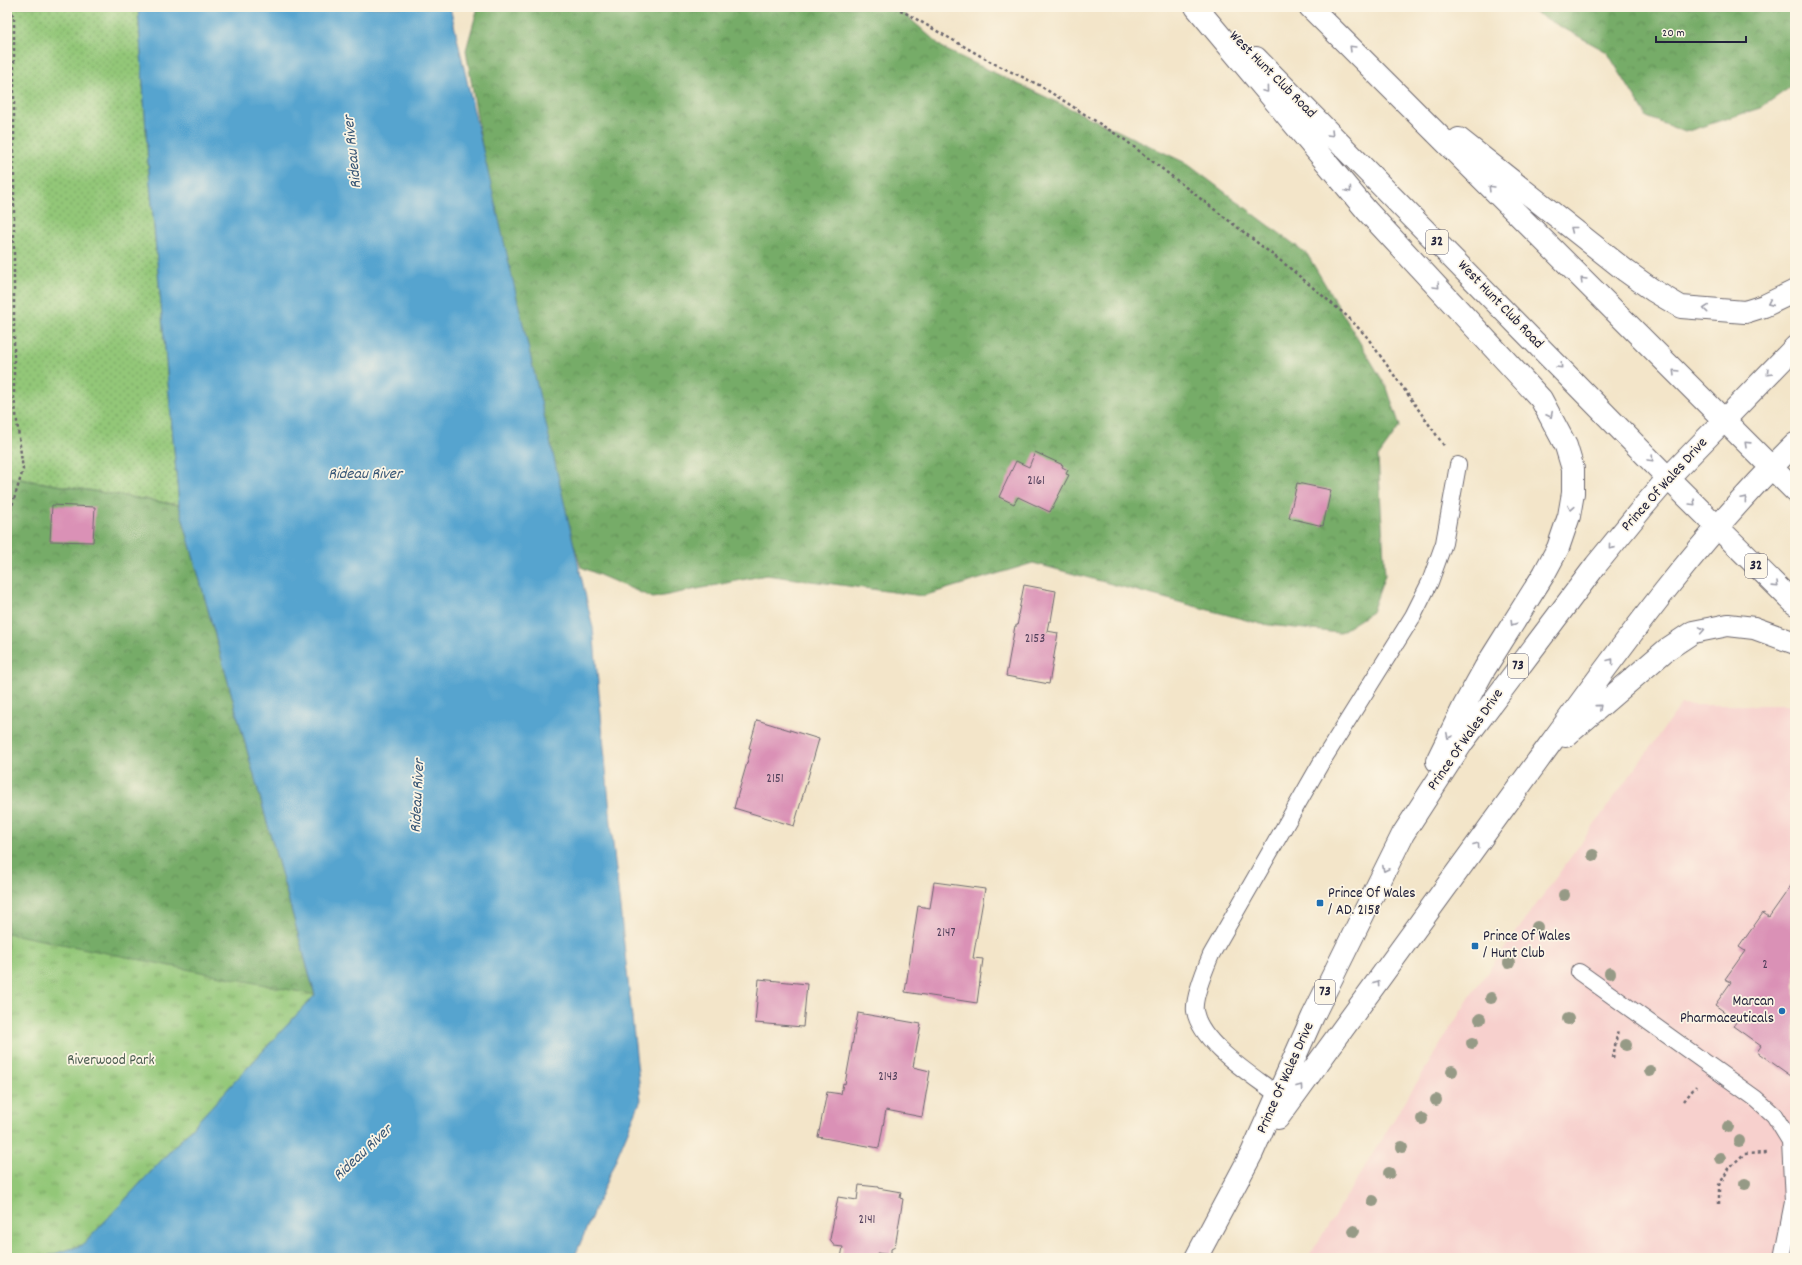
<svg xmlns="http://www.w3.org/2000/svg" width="1802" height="1265" viewBox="0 0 1802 1265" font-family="Dekko,sans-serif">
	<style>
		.built { fill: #f7d0cd }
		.grass { fill: url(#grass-dots); stroke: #5a745a }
		.forest { fill: url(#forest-crowns); stroke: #4c6752 }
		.park { fill: url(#park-tufts); stroke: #5a745a }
		.water { fill: #56a4cf; stroke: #3c6385 }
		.building { fill: #da91b6 }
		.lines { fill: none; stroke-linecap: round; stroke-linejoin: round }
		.lane-casing { stroke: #6b666d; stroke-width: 18 }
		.primary-casing { stroke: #6b666d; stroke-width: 24 }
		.path { stroke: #6b666d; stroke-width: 2.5; stroke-dasharray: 3 3; stroke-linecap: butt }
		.lane { stroke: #fff; stroke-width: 16 }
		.primary { stroke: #fff; stroke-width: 22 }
		.tree { fill: #969a86 }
		.oneway { stroke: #9c9ca7 }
		.poi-dot { fill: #1f6fb2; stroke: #fcf5e5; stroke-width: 1.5 }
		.labels { text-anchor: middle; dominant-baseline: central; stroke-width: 3.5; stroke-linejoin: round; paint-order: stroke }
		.number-label { font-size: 13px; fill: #503e5a }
		.shield { fill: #fcf5e5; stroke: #63616e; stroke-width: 1 }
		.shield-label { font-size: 14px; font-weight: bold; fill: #22223b }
		.street-label { font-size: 15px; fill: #22223b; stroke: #fcf5e5 }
		.poi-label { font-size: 15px; fill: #22223b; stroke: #fcf5e5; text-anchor: start }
		.park-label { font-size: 15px; fill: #4a5c50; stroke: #fcf5e5 }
		.water-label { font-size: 16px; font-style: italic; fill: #375676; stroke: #fcf5e5 }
	</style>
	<defs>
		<pattern id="grass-dots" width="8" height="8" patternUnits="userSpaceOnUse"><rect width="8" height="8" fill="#93c778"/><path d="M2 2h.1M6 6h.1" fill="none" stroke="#78a164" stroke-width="1.8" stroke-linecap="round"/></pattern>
		<pattern id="forest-crowns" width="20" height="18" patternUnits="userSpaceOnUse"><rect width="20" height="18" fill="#76ac68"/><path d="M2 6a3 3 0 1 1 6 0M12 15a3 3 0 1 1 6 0" fill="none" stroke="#608c57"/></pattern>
		<pattern id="park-tufts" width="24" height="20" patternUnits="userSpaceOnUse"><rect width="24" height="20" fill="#93c778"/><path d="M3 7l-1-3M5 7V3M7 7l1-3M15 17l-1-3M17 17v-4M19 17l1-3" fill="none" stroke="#78a164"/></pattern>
	</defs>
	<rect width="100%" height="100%" fill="#fcf5e5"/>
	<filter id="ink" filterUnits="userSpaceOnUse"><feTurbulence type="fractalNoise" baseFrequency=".025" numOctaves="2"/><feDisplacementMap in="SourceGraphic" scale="8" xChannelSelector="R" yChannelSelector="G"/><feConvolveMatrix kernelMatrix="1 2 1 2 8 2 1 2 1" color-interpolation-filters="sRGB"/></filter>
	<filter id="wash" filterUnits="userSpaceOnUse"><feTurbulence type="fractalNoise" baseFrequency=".012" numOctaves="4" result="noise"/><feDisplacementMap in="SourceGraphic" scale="16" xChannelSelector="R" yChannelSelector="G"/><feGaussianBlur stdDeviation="0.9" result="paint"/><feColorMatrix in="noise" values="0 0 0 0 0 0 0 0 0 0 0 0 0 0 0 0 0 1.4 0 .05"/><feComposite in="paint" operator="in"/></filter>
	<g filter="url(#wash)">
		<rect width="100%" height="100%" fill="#f3e5c9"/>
		<path class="built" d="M1681,705H1788L1795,712V1258H1308L1473,992Z"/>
		<path class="grass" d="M7,7H138L148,161L179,505L7,477Z"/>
		<path class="forest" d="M478,7H897L944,49L1186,163L1307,254L1387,388L1400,426L1378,457L1385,575L1372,612L1339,633L1261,624L1033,563L923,596L766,575L653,598L581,567L520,375L466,50Z
			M1525,7H1795V84L1760,108L1685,132L1647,117L1607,52Z
			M7,477L179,505L315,995L41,1258H7Z"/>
		<path class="park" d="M7,933L315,995L83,1245L41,1258H7Z"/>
		<path class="water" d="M138,7H450L593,628L612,834L641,1100L574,1258H41L83,1245L315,995L179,505L148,161Z"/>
		<g id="blocks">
			<path class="building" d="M1035,452L1063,465L1062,467L1068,470L1066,474L1069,475L1050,512L1018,497L1014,504L999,497L1016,461L1029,467Z
				M1297,483L1331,490L1323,526L1289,518Z
				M52,505L95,507L93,542L50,541Z
				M1024,585L1056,591L1051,621H1049L1047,631L1058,633L1049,684L1006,676L1015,626H1017L1019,616L1018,615Z
				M757,720L819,739L794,826L734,808L751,749L749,748Z
				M1795,880V1071L1791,1076L1757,1052L1761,1046L1733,1026L1737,1021L1715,1005L1731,982L1725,979L1745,951L1739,947L1763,913L1769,917Z
				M934,882L985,889L973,958L983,959L977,1003L905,992L918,906L930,908Z
				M759,979L807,984L803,1027L755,1023Z
				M858,1013L921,1024L913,1067L930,1071L922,1117L886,1110L879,1148L818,1137L827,1092L841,1094L843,1083L845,1084Z
				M859,1185L878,1187V1188L901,1192L900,1198L903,1199L895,1247L891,1249V1255L877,1253L876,1258H841L843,1247L834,1246L830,1239L838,1197L857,1200Z"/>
		</g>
	</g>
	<g filter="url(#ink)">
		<use href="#blocks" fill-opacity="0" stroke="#6b666d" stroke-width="1"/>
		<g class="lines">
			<g class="lane-casing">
				<path id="lane" d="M1579,972L1755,1098L1774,1115L1790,1141L1793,1202L1782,1258
					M1278,1095C1252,1075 1201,1044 1195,1011C1193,998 1206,967 1211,955L1321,763L1413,616L1430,582L1444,543L1458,465"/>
			</g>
			<g class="primary-casing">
				<path id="primary" d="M1196,7L1367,211L1541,399L1566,446L1573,469V493L1569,516L1558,548L1544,574L1485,668L1464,706L1437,761
					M1310,7L1795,491
					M1256,58L1668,478L1795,604
					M1459,139L1626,271L1654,291L1681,307L1745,312L1764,306L1795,291
					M1566,736L1666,650L1693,632L1728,625L1754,628L1795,643
					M1278,1118C1365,1000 1451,881 1537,762C1617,652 1698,539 1795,444
					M1196,1258L1252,1153L1313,1016L1403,834L1462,743L1596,565L1644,506L1668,478L1795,347"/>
			</g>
			<path class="path" d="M895,7L993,63L1039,85L1125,140L1286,265L1348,317L1367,337L1445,447
				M7,522L23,470L14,397V16L8,7
				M1613,1058L1618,1029
				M1684,1101L1696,1086
				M1719,1204V1185L1730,1167L1744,1154L1766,1153"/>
			<use href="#lane" class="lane"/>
			<use href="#primary" class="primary"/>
		</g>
		<g class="tree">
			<circle cx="1593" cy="855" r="6"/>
			<circle cx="1564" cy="895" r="6"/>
			<circle cx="1537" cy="927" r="6"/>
			<circle cx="1509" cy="963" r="6"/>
			<circle cx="1610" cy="973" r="6"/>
			<circle cx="1491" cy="998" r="6"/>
			<circle cx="1480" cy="1019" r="6"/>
			<circle cx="1568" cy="1019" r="6"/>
			<circle cx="1472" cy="1043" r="6"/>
			<circle cx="1626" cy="1045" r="6"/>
			<circle cx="1452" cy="1071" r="6"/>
			<circle cx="1650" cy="1071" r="6"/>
			<circle cx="1436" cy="1100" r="6"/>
			<circle cx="1422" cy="1119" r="6"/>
			<circle cx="1728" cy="1127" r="6"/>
			<circle cx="1739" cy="1141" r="6"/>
			<circle cx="1402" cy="1147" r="6"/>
			<circle cx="1720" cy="1158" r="6"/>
			<circle cx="1389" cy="1173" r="6"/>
			<circle cx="1745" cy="1184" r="6"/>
			<circle cx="1373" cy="1201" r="6"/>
			<circle cx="1354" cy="1231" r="6"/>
		</g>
		<defs><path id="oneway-chevron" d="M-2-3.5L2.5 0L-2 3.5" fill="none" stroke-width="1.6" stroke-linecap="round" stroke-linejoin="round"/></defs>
		<g class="oneway">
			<use href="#oneway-chevron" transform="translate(1352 48) rotate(-135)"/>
			<use href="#oneway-chevron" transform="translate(1266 90) rotate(50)"/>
			<use href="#oneway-chevron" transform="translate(1331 134) rotate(45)"/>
			<use href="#oneway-chevron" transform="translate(1491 188) rotate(-135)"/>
			<use href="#oneway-chevron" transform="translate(1349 190) rotate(50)"/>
			<use href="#oneway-chevron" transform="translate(1573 229) rotate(-142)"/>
			<use href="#oneway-chevron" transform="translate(1583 280) rotate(-135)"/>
			<use href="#oneway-chevron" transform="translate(1437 286) rotate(47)"/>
			<use href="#oneway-chevron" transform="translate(1770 303) rotate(156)"/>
			<use href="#oneway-chevron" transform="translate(1706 309) rotate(-175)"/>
			<use href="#oneway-chevron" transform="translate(1560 366) rotate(46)"/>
			<use href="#oneway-chevron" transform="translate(1675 372) rotate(-135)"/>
			<use href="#oneway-chevron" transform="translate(1769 373) rotate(134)"/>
			<use href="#oneway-chevron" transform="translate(1550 415) rotate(63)"/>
			<use href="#oneway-chevron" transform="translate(1747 444) rotate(-136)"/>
			<use href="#oneway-chevron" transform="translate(1651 459) rotate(47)"/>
			<use href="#oneway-chevron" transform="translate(1744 499) rotate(-49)"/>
			<use href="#oneway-chevron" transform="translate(1693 503) rotate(45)"/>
			<use href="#oneway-chevron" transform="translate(1571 508) rotate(100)"/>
			<use href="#oneway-chevron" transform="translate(1611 547) rotate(129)"/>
			<use href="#oneway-chevron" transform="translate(1776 585) rotate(44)"/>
			<use href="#oneway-chevron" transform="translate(1513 623) rotate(122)"/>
			<use href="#oneway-chevron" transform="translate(1702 630) rotate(-10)"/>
			<use href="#oneway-chevron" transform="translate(1611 661) rotate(-52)"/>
			<use href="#oneway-chevron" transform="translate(1599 707) rotate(-41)"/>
			<use href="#oneway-chevron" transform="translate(1449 736) rotate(116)"/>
			<use href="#oneway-chevron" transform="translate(1477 845) rotate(-54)"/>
			<use href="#oneway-chevron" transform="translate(1385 869) rotate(117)"/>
			<use href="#oneway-chevron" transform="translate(1377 983) rotate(-54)"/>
			<use href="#oneway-chevron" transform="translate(1300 1087) rotate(-54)"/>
		</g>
	</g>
	<g class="poi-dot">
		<rect x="1316" y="899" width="8" height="8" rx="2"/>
		<rect x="1471" y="942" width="8" height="8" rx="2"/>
		<circle cx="1782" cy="1011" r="4"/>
	</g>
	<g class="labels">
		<g class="number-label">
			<text x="1036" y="481">2161</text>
			<text x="1035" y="639">2153</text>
			<text x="775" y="779">2151</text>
			<text x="946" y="933">2147</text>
			<text x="1765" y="965">2</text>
			<text x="888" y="1077">2143</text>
			<text x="867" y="1220">2141</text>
		</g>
		<g class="shield">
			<rect x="1426" y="230" width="22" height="24" rx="3"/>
			<rect x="1745" y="554" width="22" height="24" rx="3"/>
			<rect x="1508" y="654" width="20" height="24" rx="3"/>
			<rect x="1315" y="980" width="20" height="24" rx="3"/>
		</g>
		<g class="shield-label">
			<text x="1437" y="242">32</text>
			<text x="1756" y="566">32</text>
			<text x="1518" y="666">73</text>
			<text x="1325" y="992">73</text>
		</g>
		<g class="street-label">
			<text transform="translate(1272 75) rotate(45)">West Hunt Club Road</text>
			<text transform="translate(1500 305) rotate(46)">West Hunt Club Road</text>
			<text transform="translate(1665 485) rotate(-48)">Prince Of Wales Drive</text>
			<text transform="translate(1466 740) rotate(-55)">Prince Of Wales Drive</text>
			<text transform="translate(1286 1078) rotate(-66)">Prince Of Wales Drive</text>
		</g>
		<g class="poi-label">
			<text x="1328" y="894">Prince Of Wales<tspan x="1328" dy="17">/ AD. 2158</tspan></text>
			<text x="1483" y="937">Prince Of Wales<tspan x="1483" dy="17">/ Hunt Club</tspan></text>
			<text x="1774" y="1002" text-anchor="end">Marcan<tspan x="1774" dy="17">Pharmaceuticals</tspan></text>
		</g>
		<g class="park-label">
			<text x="111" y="1061">Riverwood Park</text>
		</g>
		<g class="water-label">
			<text transform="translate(353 152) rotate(-96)">Rideau River</text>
			<text x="365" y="474">Rideau River</text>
			<text transform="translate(418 796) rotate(-87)">Rideau River</text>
			<text transform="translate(363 1153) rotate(-43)">Rideau River</text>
		</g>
	</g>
	<rect width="1802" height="1265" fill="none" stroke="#fcf5e5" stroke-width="24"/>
	<path d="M1656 36v6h90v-6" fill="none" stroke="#22223b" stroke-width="2"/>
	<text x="1662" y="36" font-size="12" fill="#22223b" stroke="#fcf5e5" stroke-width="3" paint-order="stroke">20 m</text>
</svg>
